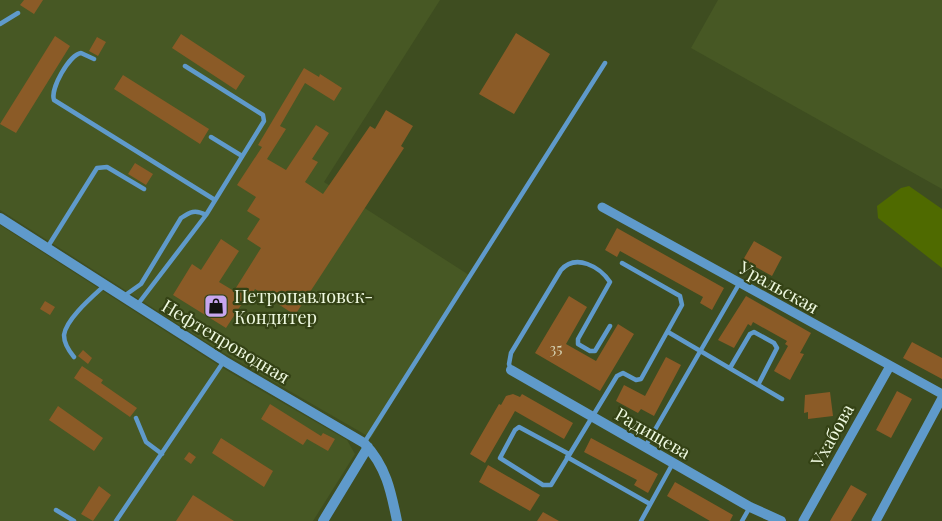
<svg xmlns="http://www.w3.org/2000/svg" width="942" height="521" viewBox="0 0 942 521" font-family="'Playfair Display',serif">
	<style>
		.built { fill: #475824 }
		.water { fill: #4f6a00 }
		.building { fill: #8b5b27 }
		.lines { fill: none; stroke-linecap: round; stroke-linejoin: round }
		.service { stroke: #5f9acb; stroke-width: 4.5 }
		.minor { stroke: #5f9acb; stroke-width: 9 }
		.tertiary { stroke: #5f9acb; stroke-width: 10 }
		.labels { text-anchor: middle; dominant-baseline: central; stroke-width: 4.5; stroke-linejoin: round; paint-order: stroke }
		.number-label { font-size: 15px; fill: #d6d2b2 }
		.street-label { font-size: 18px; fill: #eff9e0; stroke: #344215 }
		.poi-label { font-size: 18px; fill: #eff9e0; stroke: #344215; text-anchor: start }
	</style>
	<rect width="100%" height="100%" fill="#3e4d20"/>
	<path class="built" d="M0,0H440L324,182L469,275L371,438L217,349L0,210Z
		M718,0H942V189L691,48Z
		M0,225L226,370L347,440L355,454L313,521H0Z"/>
	<path class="water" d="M909,186L942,209V268L878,218L877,206L901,188Z"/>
	<path class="building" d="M24,0H43L34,14L20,5Z
		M516,33L550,54L514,114L479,94Z
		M181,34L245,76L236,90L172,48Z
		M55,36L70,46L16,133L0,124Z
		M97,37L106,42L98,56L89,51Z
		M304,68L319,77L320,74L342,88L334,101L305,83L280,126L286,129L267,159L286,170L316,125L329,133L312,159L318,162L305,182L323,194L370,126L375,129L386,110L413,126L401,146L404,148L295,315L255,289L248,301L245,299L226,328L173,295L192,264L201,270L221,239L239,251L219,282L234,291L261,248L247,239L260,219L247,211L256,197L237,185L262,147L258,145Z
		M123,75L209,129L200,144L114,89Z
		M135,163L153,174L146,185L128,174Z
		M617,228L724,288L712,310L700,303L703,297L620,251L617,257L605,250Z
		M754,241L782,257L772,276L743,260Z
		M569,296L587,307L566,344L596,361L618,324L634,334L600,391L535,353Z
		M746,296L811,333L800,353L804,354L790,380L774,371L788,346L785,344L787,341L753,322L751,326L748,324L734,348L718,340Z
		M45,301L55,307L50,315L40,309Z
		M912,342L942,358V379L903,358Z
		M83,350L92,358L88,364L78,356Z
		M666,357L681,365L654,416L641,409L638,413L616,401L624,385L645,396Z
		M82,366L103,380L101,383L137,408L130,417L74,378Z
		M897,391L912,399L891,438L876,430Z
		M830,392L833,416L808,419V412L804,413L805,395Z
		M513,394L520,397L522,394L573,423L564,439L515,411L485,463L470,454L499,404L501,405L506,396Z
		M270,404L321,436L323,433L335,439L328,451L307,439L303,445L261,419Z
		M58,406L103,438L94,451L49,420Z
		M221,438L273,471L264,487L212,453Z
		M591,438L658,474L648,493L634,485L637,480L584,452Z
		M189,452L196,457L191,464L184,459Z
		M488,465L540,495L530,511L479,482Z
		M675,482L733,515L730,521H710L667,496Z
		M851,485L867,494L851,521H830Z
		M99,486L111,495L93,521L81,514Z
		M193,495L234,521H176Z
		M543,512L559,521H537Z"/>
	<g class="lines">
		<path class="service" d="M0,24L18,13
			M94,59L81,53C69,55 50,89 54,100L215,200
			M211,137L242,156
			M47,248L97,168L107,167L144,189
			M124,296L141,284L181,218C190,212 195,209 206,215
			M138,304L206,215L264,121L263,115L185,66
			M668,332L782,399
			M74,357C69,351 64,344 64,335C66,319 92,297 104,286
			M730,368L750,334L754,332L774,343L777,348L758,385
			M511,370L509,364L511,353L561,270C576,253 600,267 610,282L578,339V344L590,351H595L610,326
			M136,418L146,442L162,454
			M364,443L605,63
			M645,447L739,284
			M569,454L519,427L515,430L500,458L543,485H551L617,376L623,373L636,380L641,379L682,305L680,296L622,263
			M567,457L650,504
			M56,510L74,521
			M116,521L224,361
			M641,521L673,463
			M742,521L750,507"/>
		<path class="minor" d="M602,207L942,394
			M803,521L890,366
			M876,521L942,398"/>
		<path class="tertiary" d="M0,218L224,361L364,443C386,466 391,491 397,521
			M511,370L750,507L781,521
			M323,521L368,447"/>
	</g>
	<defs>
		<g id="shop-square" transform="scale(1.25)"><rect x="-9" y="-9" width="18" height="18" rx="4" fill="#c7a6ef" stroke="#344215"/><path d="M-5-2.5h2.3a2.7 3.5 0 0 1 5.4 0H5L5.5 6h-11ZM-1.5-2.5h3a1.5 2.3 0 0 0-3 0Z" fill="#111"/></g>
	</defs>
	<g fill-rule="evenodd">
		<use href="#shop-square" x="216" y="306"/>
	</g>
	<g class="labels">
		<g class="number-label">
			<text x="556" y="348">35</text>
		</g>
		<g class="street-label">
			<text transform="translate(779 287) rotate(29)">Уральская</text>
			<text transform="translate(226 341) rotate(31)">Нефтепроводная</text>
			<text transform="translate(653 433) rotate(30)">Радищева</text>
			<text transform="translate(832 435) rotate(-61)">Ухабова</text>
		</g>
		<g class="poi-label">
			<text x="234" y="296">Петропавловск-<tspan x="234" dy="21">Кондитер</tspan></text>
		</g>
	</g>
</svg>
